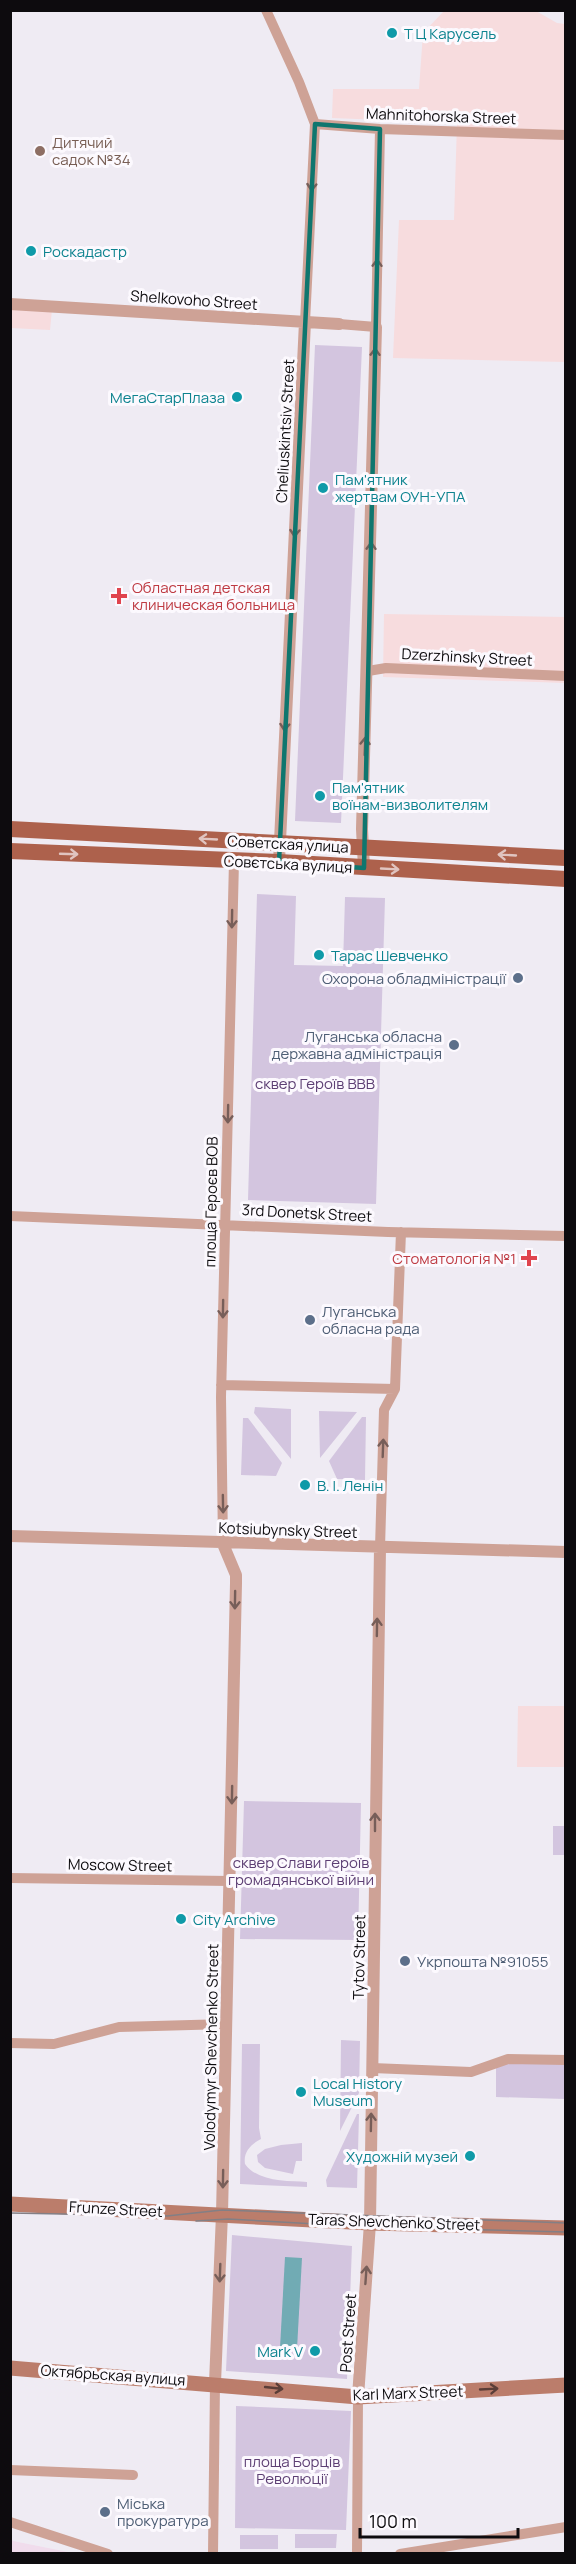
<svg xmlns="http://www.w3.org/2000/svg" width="576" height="2564" viewBox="0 0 576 2564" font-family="Manrope,sans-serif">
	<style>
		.commercial { fill: #f7dcde }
		.industrial { fill: #f0dcec }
		.green { fill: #d3c5df }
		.water { fill: #71abb4 }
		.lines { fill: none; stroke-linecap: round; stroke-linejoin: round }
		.minor { stroke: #cea296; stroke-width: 10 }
		.tertiary { stroke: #cea296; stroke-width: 12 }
		.secondary { stroke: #bb7d6b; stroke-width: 15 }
		.primary { stroke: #ad614c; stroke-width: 16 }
		.tram { stroke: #837f85; stroke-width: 1.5 }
		.oneway { stroke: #775e59 }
		.oneway2 { stroke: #e0c4c0 }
		.oneway3 { stroke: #5b3e38 }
		.marked { fill: none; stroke: #0f766e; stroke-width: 4.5; stroke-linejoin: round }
		.culture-dot { fill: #0f9aa8; stroke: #fcf9fe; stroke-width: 2 }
		.education-dot { fill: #8d6e63; stroke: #fcf9fe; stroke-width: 2 }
		.health-dot { fill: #e0444e; stroke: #fcf9fe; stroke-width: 2 }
		.service-dot { fill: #5c6f8a; stroke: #fcf9fe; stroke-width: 2 }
		.labels { text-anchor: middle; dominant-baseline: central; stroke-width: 6; stroke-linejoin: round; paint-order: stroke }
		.culture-label { font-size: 15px; fill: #0d838f; stroke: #fcf9fe; text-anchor: start }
		.street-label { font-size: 15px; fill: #0d0b0e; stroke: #fcf9fe }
		.education-label { font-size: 15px; fill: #785e54; stroke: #fcf9fe; text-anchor: start }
		.health-label { font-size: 15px; fill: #be3a42; stroke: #fcf9fe; text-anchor: start }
		.service-label { font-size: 15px; fill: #4e5e75; stroke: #fcf9fe; text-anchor: start }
		.park-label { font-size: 15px; fill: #5d3f74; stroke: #fcf9fe }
	</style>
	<rect width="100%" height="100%" fill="#efebf3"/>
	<path class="commercial" d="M444,11H536L557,23L565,24V362L393,358L399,220H454L457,123L332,118L333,89H419L423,33Z
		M10,307L52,309L50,330L11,328Z
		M384,614L565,617V683L383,677Z
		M518,1706H565V1767H517Z"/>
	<path class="industrial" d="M11,2538L13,2541L73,2553H11Z"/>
	<path class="green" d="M315,345L362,347L341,823L295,821Z
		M257,894L296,896L294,965L343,966L345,897L385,898L376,1204L248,1200Z
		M255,1407L291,1409V1459L254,1413Z
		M319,1411L357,1412L320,1458Z
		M362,1417H366L365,1480L337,1479L329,1461Z
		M243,1418H248L282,1463L276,1476L241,1475Z
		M244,1801L361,1803L358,1940L240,1939Z
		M553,1826H565V1855H553Z
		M341,2040L360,2041L359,2093L340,2131Z
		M242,2044H260L259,2128L261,2139C251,2144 243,2152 245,2164C258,2182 287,2181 307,2182V2187L240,2184Z
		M496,2062L565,2064V2099L496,2097Z
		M357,2114H359L357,2188L327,2187L326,2180Z
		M302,2143V2161H296L293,2174L265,2168L258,2162L257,2155L265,2149L281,2145Z
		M232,2235L352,2246L347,2379L226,2371Z
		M236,2406L351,2411L346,2530L235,2528Z
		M295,2534H337L336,2548H295Z
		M240,2535H278V2549H240Z"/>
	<path class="water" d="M285,2257L302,2258L297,2349L280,2348Z"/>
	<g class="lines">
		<path class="minor" d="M266,10L299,82L315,124L305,322
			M315,124L380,129L566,135
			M339,324L376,327L380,129
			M368,671L386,668L566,676
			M10,1216L388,1232L566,1236
			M221,1385L395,1389
			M223,1544L221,1397L234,861
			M380,1548L384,1410L395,1389L401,1232
			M10,1878L230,1881
			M10,2043L54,2044L119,2027L227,2024
			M372,2068L471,2072L508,2059L566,2060
			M10,2470L133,2475
			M10,2522L108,2554
			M213,2554L215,2383
			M357,2554L358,2397
			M400,2554L566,2527"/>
		<path class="tertiary" d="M10,304L339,324
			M279,862L305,322
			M364,868L362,829L376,327
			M10,1536L566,1552
			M215,2383L222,2214L236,1583V1575L223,1544
			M358,2397L370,2223L380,1548"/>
		<path class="secondary" d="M10,2204L370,2223L566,2228
			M10,2368L358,2397L566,2385"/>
		<path class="primary" d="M10,829L566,858
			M10,851L279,862L566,879"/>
		<path class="tram" d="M10,2213L167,2216L222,2210L566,2223
			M196,2221L228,2219L369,2227L566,2232"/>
	</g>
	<defs><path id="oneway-shaft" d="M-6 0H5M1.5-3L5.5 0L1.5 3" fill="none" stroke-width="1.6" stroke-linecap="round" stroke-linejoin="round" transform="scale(1.5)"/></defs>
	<g class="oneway">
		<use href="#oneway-shaft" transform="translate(312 182) rotate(93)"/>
		<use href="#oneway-shaft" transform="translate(377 268) rotate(-89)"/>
		<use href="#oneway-shaft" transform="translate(375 357) rotate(-89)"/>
		<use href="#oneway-shaft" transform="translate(295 528) rotate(93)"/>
		<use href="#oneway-shaft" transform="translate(371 551) rotate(-89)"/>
		<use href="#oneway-shaft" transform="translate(285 722) rotate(94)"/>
		<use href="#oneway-shaft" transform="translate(365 746) rotate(-88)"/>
		<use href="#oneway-shaft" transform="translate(232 919) rotate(91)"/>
		<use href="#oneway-shaft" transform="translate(228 1114) rotate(91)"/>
		<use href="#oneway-shaft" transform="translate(223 1309) rotate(91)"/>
		<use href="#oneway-shaft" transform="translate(383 1448) rotate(-88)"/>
		<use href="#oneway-shaft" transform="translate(223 1504) rotate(89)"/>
		<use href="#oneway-shaft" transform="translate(235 1600) rotate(91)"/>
		<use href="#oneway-shaft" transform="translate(377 1627) rotate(-89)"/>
		<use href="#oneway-shaft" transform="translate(232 1795) rotate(91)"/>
		<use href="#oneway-shaft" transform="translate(375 1822) rotate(-90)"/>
		<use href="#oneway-shaft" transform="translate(371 2122) rotate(-89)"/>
		<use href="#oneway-shaft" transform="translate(223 2179) rotate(91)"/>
		<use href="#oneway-shaft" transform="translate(220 2273) rotate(92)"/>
		<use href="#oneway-shaft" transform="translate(366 2275) rotate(-86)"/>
	</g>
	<g class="oneway2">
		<use href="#oneway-shaft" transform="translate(208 839) rotate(-177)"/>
		<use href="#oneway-shaft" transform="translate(69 854) rotate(2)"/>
		<use href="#oneway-shaft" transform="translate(507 855) rotate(-177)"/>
		<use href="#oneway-shaft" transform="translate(390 869) rotate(3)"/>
	</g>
	<g class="oneway3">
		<use href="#oneway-shaft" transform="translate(274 2388) rotate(6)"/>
		<use href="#oneway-shaft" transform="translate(489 2389) rotate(-3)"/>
	</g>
	<path class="marked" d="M315,124L380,129L364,868L279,862Z"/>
	<g class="culture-dot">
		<circle cx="392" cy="33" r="6"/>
		<circle cx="31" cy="251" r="6"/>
		<circle cx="237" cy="397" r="6"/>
		<circle cx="323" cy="488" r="6"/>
		<circle cx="320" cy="796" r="6"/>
		<circle cx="319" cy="955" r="6"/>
		<circle cx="305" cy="1485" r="6"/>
		<circle cx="181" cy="1919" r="6"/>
		<circle cx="301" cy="2092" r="6"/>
		<circle cx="470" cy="2156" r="6"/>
		<circle cx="315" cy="2351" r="6"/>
	</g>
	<circle class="education-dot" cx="40" cy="151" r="6"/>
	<g class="health-dot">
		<path d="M116 587h6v6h6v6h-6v6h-6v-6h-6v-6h6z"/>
		<path d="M526 1249h6v6h6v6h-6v6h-6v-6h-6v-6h6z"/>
	</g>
	<g class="service-dot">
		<circle cx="518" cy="978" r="6"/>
		<circle cx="454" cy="1045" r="6"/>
		<circle cx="310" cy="1320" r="6"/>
		<circle cx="405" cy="1961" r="6"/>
		<circle cx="105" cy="2512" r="6"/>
	</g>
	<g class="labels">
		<g class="culture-label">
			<text x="404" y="33">Т Ц Карусель</text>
			<text x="43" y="251">Роскадастр</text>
			<text x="225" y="397" text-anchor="end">МегаСтарПлаза</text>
			<text x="335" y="479">Пам'ятник<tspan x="335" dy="17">жертвам ОУН-УПА</tspan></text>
			<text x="332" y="787">Пам'ятник<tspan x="332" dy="17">воїнам-визволителям</tspan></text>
			<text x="331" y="955">Тарас Шевченко</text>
			<text x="317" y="1485">В. І. Ленін</text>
			<text x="193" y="1919">City Archive</text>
			<text x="313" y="2083">Local History<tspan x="313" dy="17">Museum</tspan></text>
			<text x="458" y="2156" text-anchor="end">Художній музей</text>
			<text x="303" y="2351" text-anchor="end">Mark V</text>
		</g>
		<g class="street-label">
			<text transform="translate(441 116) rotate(2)">Mahnitohorska Street</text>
			<text transform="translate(194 300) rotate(4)">Shelkovoho Street</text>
			<text transform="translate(285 431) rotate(-87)">Cheliuskintsiv Street</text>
			<text transform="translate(467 657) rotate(3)">Dzerzhinsky Street</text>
			<text transform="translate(288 844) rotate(3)">Советская улица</text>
			<text transform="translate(288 864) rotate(3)">Совєтська вулиця</text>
			<text transform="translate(211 1202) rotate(-89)">площа Героєв ВОВ</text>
			<text transform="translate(307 1213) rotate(3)">3rd Donetsk Street</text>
			<text transform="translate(288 1530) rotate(2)">Kotsiubynsky Street</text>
			<text transform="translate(120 1865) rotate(1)">Moscow Street</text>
			<text transform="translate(359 1957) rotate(-89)">Tytov Street</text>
			<text transform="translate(211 2047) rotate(-89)">Volodymyr Shevchenko Street</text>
			<text transform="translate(116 2209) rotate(3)">Frunze Street</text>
			<text transform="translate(394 2222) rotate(2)">Taras Shevchenko Street</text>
			<text transform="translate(348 2333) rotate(-86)">Post Street</text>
			<text transform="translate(113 2375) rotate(4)">Октябрьская вулиця</text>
			<text transform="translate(408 2393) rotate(-2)">Karl Marx Street</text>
		</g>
		<g class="education-label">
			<text x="52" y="142">Дитячий<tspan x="52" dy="17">садок №34</tspan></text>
		</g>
		<g class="health-label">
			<text x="132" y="587">Областная детская<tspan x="132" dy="17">клиническая больница</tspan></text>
			<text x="516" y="1258" text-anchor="end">Стоматологія №1</text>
		</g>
		<g class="service-label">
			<text x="506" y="978" text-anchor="end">Охорона обладміністрації</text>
			<text x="442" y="1036" text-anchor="end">Луганська обласна<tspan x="442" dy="17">державна адміністрація</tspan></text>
			<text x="322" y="1311">Луганська<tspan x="322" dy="17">обласна рада</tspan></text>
			<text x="417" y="1961">Укрпошта №91055</text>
			<text x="117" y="2503">Міська<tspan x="117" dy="17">прокуратура</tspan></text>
		</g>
		<g class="park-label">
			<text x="315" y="1083">сквер Героїв ВВВ</text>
			<text x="301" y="1862">сквер Слави героїв<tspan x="301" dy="17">громадянської війни</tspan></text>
			<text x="292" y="2461">площа Борців<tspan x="292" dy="17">Революції</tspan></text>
		</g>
	</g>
	<rect width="576" height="2564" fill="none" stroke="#0d0b0e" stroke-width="24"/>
	<path d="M360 2528v9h158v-9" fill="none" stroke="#0d0b0e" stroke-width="3"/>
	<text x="369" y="2528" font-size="18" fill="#0d0b0e" stroke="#fcf9fe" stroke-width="4.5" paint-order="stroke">100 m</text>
</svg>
